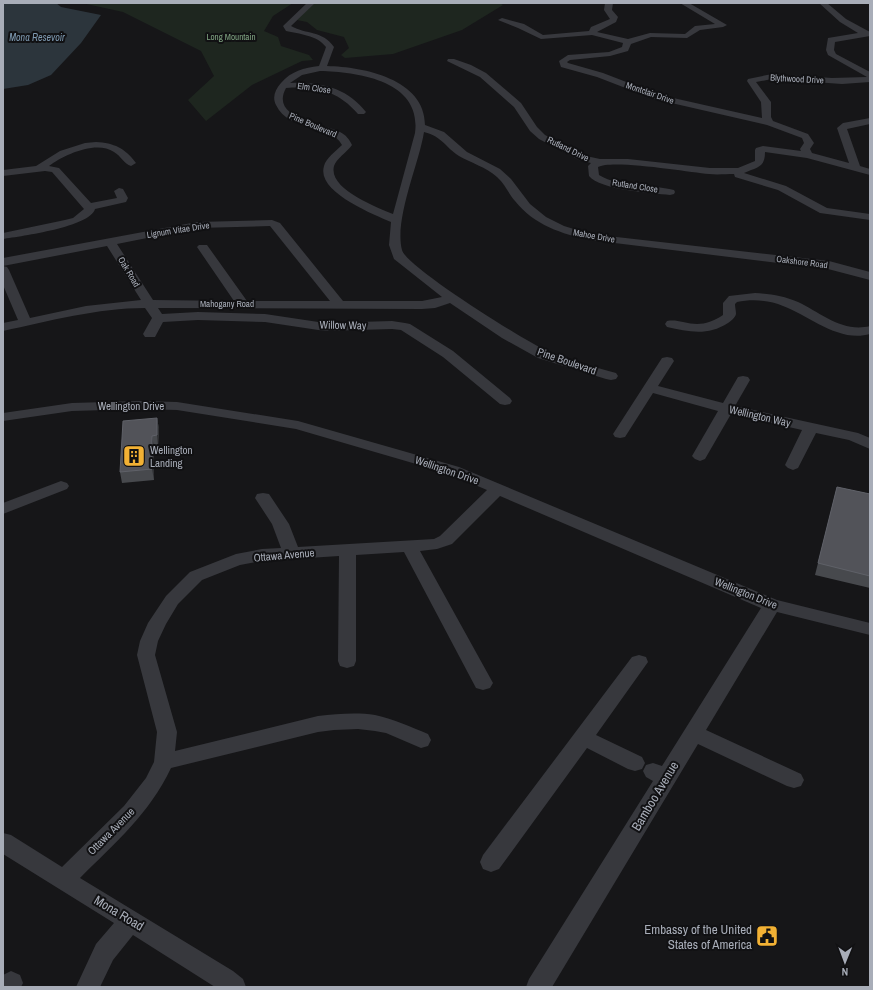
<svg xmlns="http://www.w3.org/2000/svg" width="873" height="990" viewBox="0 0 873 990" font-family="'Archivo Narrow',sans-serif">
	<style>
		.green { fill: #1e261f }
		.water { fill: #2c353c }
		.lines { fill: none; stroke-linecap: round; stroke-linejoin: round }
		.minor { fill: #37383d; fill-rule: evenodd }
		.wall { fill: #47494d }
		.shaded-wall { fill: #2f3033 }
		.building { fill: #525359; stroke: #5f6168 }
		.labels { text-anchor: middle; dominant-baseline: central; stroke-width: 4; stroke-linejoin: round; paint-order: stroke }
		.far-park-label { font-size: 9px; fill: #7fa381; stroke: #111113 }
		.far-street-label { font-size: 9px; fill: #a8adb8; stroke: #111113 }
		.far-water-label { font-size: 10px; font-style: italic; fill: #7f9bb3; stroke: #111113 }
		.street-label { font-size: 11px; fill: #a8adb8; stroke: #111113 }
		.poi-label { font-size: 11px; fill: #a8adb8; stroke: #111113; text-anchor: start }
		.near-street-label { font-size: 13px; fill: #a8adb8; stroke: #111113 }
		.near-poi-label { font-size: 13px; fill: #a8adb8; stroke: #111113; text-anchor: end }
	</style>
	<rect width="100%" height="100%" fill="#161618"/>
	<path class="green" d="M82,3H293L273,16L264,31L278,37L281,46L309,55L313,60L302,61L252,85L206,121L188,100L214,76L201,51L123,12Z
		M314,3H500L503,5L462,30L393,54L345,58L341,55L349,48L344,37L317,30L307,22L297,20Z"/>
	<path class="water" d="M3,3H56L61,7L101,15L81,43L51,75L28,85L3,89Z"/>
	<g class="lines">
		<path class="minor" d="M307,3H315L291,26C307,35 322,30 334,47L327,66C364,67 425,79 425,125L444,132L467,152L500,169L511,179L530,204L546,217L564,226L590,234L829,261L870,272V280L828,269L590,240C562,234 534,225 515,201C508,193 505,184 497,177C486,167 471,163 459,156C445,147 443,137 424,132C419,164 394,219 402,250C406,267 525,341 547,351C565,360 595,367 616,373L618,376L616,379L611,380L606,379L538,358L502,338L450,303L435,308L422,309L158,308L162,314L198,312L265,314L325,323L392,321L405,323L410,324L453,351L510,398L512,401L510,404L505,405L500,404L443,357L401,330L392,329L325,331L265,322L198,320L163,322L155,337H145L143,334L152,318L145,308C98,308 49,321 3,331V323L18,320L3,285V266L7,267L9,270L30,318L86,306L141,300L107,246L3,266V258L197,222L272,220L280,223L343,301H422L442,297L394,259L389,245L391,222C373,214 316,192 324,166C326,158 336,151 342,145C330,122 289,133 276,105C272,97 275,90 281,83C291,71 304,68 319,66L325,50L326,47C317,35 299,34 286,31L283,26ZM320,71C359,72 422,81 415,133L393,214C377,207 328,189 334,166C336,159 347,152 352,145C349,139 346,135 340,132C324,123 269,119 286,88C316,86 337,90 358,114H364L366,112C348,88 319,81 290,83L302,75ZM270,226L330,301H247L207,245H199L197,247L234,301L153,300L117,244L197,228Z
			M605,3H613L612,10L618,17L616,22L597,32L628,39L650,33L685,34L695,26L715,24L680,3H689L727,25L723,27L700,30L687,38L651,37L631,44L628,51L610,56L570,60L567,62L568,63L603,73L660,95L762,118L761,102L747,81L748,79L772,74L832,78L867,77L828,55L826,50L828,38L858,33L840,22L819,3H827L846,19L870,32V36L835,42L834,50L836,54L870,72V82L842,84L772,79L756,82L771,102V117L773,121L808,134L814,143L810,149L812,153L849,163L837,128L843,123L870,118V124L847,129L860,166L870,169V175L807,158L765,152C765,168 757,167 744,173L786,186L827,208L870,214V220L820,213L778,190L735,177L734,174C726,174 717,175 709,174C688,172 612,159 598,167L599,175C621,188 650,184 674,190L675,192L674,194L670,195C652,193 600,190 589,176L588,166L591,163L579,160L539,139L530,131L514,107L480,77L447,61L448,59H454L471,65L486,73L521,103L537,127L545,135L586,156L600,159H628L710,168H738L755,161V150L756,148L763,146L801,151L800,149L804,143L802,138L767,125L654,99L597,77L561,67L559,61L568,55L609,52L622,47L623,43L592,35L541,39L518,28L498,20L502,18L524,24L543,35L589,31L591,27L610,19L604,10Z
			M96,142C114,143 125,148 136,163L131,166C124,164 121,156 114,152C96,140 64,155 49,166L59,168L91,203L117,198L114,191L119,188L123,189L128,198L126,202L95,209C90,227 22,236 3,239V233L65,220L73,218L84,209L52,172L45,171L3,176V170L36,166L60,151L85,143Z
			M755,293C770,294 784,296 798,302C821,313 843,333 870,326V334C839,343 810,316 783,306C769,300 752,299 737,302L735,304C735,307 736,311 736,314C735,318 731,321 728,323C708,336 689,332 667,327L665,324L667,321C673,320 678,321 683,322C699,326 709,324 723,315V303L729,296Z
			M667,357L672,358L674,361L658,386L723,403L738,377L743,376L748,377L750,380L735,406L858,433L870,438V449L849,440L816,433L798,468L793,470L788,468L785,465L802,430L731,414L705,459L700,461L695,459L692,456L718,411L653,393L625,437L620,438L615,437L613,434L662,358Z
			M140,401L177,402L298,421L459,467L777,600L870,623V635L777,612L706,730L801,774L804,780L801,786L794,788L787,786L698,744L552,987H526L529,979L653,781L646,777L643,771L646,765L653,763L662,766L761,608L500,496L452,544L437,549L420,551L493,683L490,688L483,690L476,688L404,552L356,555V661L354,666L347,668L340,666L338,661L339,556L262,561L240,565L202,580L178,604L166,624L158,641L155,655L177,732L175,751L318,716C337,714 356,712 375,715C394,719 411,727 428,734L431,740L428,746L421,748L386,733L375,731L358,729L334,730L318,732L171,768C149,814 116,842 80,878L233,971L243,979L246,987H215L133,935L113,960L100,987H76L96,944L114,923L3,854V833L11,835L62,867L124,806L146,778L154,762L157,732L137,655L140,641L148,623L166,596L190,572L236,554L262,549L281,548L272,524L255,498L257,494L263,493L269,494L289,524L298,547L434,539L440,536L487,490L447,473L296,429L177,410L140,409L72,411L3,421V413L72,403Z
			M61,481L67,483L69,486L67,489L3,514V503Z
			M639,655L646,657L648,662L596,735L642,757L645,763L642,769L635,771L628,769L587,748L499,869L491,872L483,869L480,862L483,855L632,657Z
			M11,971L20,975L23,983L21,987H3V975Z"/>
	</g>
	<path class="wall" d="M157,418L159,429L158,446L154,447V480L122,483L120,472Z
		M837,487L870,494V588L815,575Z"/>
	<path class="shaded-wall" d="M157,418L159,429L158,446L157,435Z
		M152,436L154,447V480L152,469Z"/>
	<path class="building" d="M157,418V435L152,436V469L120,472L123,421Z
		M837,487L870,494V576L818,563Z"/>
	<defs>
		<g id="building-square" transform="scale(1.15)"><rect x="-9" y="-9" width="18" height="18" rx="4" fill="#f2b134" stroke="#111113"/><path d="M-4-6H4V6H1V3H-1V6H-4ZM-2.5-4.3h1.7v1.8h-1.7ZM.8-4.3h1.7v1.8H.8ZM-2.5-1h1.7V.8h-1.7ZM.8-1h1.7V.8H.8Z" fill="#111"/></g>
		<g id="civic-square" transform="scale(1.15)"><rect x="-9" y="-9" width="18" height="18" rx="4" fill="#f2b134" stroke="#111113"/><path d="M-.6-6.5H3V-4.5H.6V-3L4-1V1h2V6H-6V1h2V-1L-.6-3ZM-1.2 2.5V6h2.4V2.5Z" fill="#111"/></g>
	</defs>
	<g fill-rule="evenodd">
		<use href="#building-square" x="134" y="456"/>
		<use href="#civic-square" x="767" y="936"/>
	</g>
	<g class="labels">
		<g class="far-park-label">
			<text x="231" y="37">Long Mountain</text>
		</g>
		<g class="far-street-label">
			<text transform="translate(797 79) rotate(3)">Blythwood Drive</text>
			<text transform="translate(314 88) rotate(8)">Elm Close</text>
			<text transform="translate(650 93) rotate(19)">Montclair Drive</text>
			<text transform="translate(313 125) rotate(23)">Pine Boulevard</text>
			<text transform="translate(568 149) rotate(26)">Rutland Drive</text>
			<text transform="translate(635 186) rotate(9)">Rutland Close</text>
			<text transform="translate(178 230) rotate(-9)">Lignum Vitae Drive</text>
			<text transform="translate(594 236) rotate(10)">Mahoe Drive</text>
			<text transform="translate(802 262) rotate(7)">Oakshore Road</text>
			<text transform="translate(129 272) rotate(59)">Oak Road</text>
			<text x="227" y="304">Mahogany Road</text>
		</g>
		<g class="far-water-label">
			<text x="37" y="37">Mona Resevoir</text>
		</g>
		<g class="street-label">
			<text transform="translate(343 325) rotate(1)">Willow Way</text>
			<text transform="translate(567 361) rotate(19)">Pine Boulevard</text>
			<text x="131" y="406">Wellington Drive</text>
			<text transform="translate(760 416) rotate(13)">Wellington Way</text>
			<text transform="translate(447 470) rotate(19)">Wellington Drive</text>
			<text transform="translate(284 555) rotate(-5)">Ottawa Avenue</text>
			<text transform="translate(746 593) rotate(22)">Wellington Drive</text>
			<text transform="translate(111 831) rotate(-45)">Ottawa Avenue</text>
		</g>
		<g class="poi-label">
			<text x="150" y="450">Wellington<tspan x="150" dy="13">Landing</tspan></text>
		</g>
		<g class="near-street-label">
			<text transform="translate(655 796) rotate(-59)">Bamboo Avenue</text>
			<text transform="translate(119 913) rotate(31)">Mona Road</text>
		</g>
		<g class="near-poi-label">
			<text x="752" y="929">Embassy of the United<tspan x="752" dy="15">States of America</tspan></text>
		</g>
	</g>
	<rect width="873" height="990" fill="none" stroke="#a8adb8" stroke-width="8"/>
	<g transform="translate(845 962) rotate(181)" stroke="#111113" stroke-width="3" paint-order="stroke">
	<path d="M0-3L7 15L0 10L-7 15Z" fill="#a8adb8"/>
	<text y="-6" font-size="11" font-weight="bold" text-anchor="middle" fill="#a8adb8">N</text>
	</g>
</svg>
